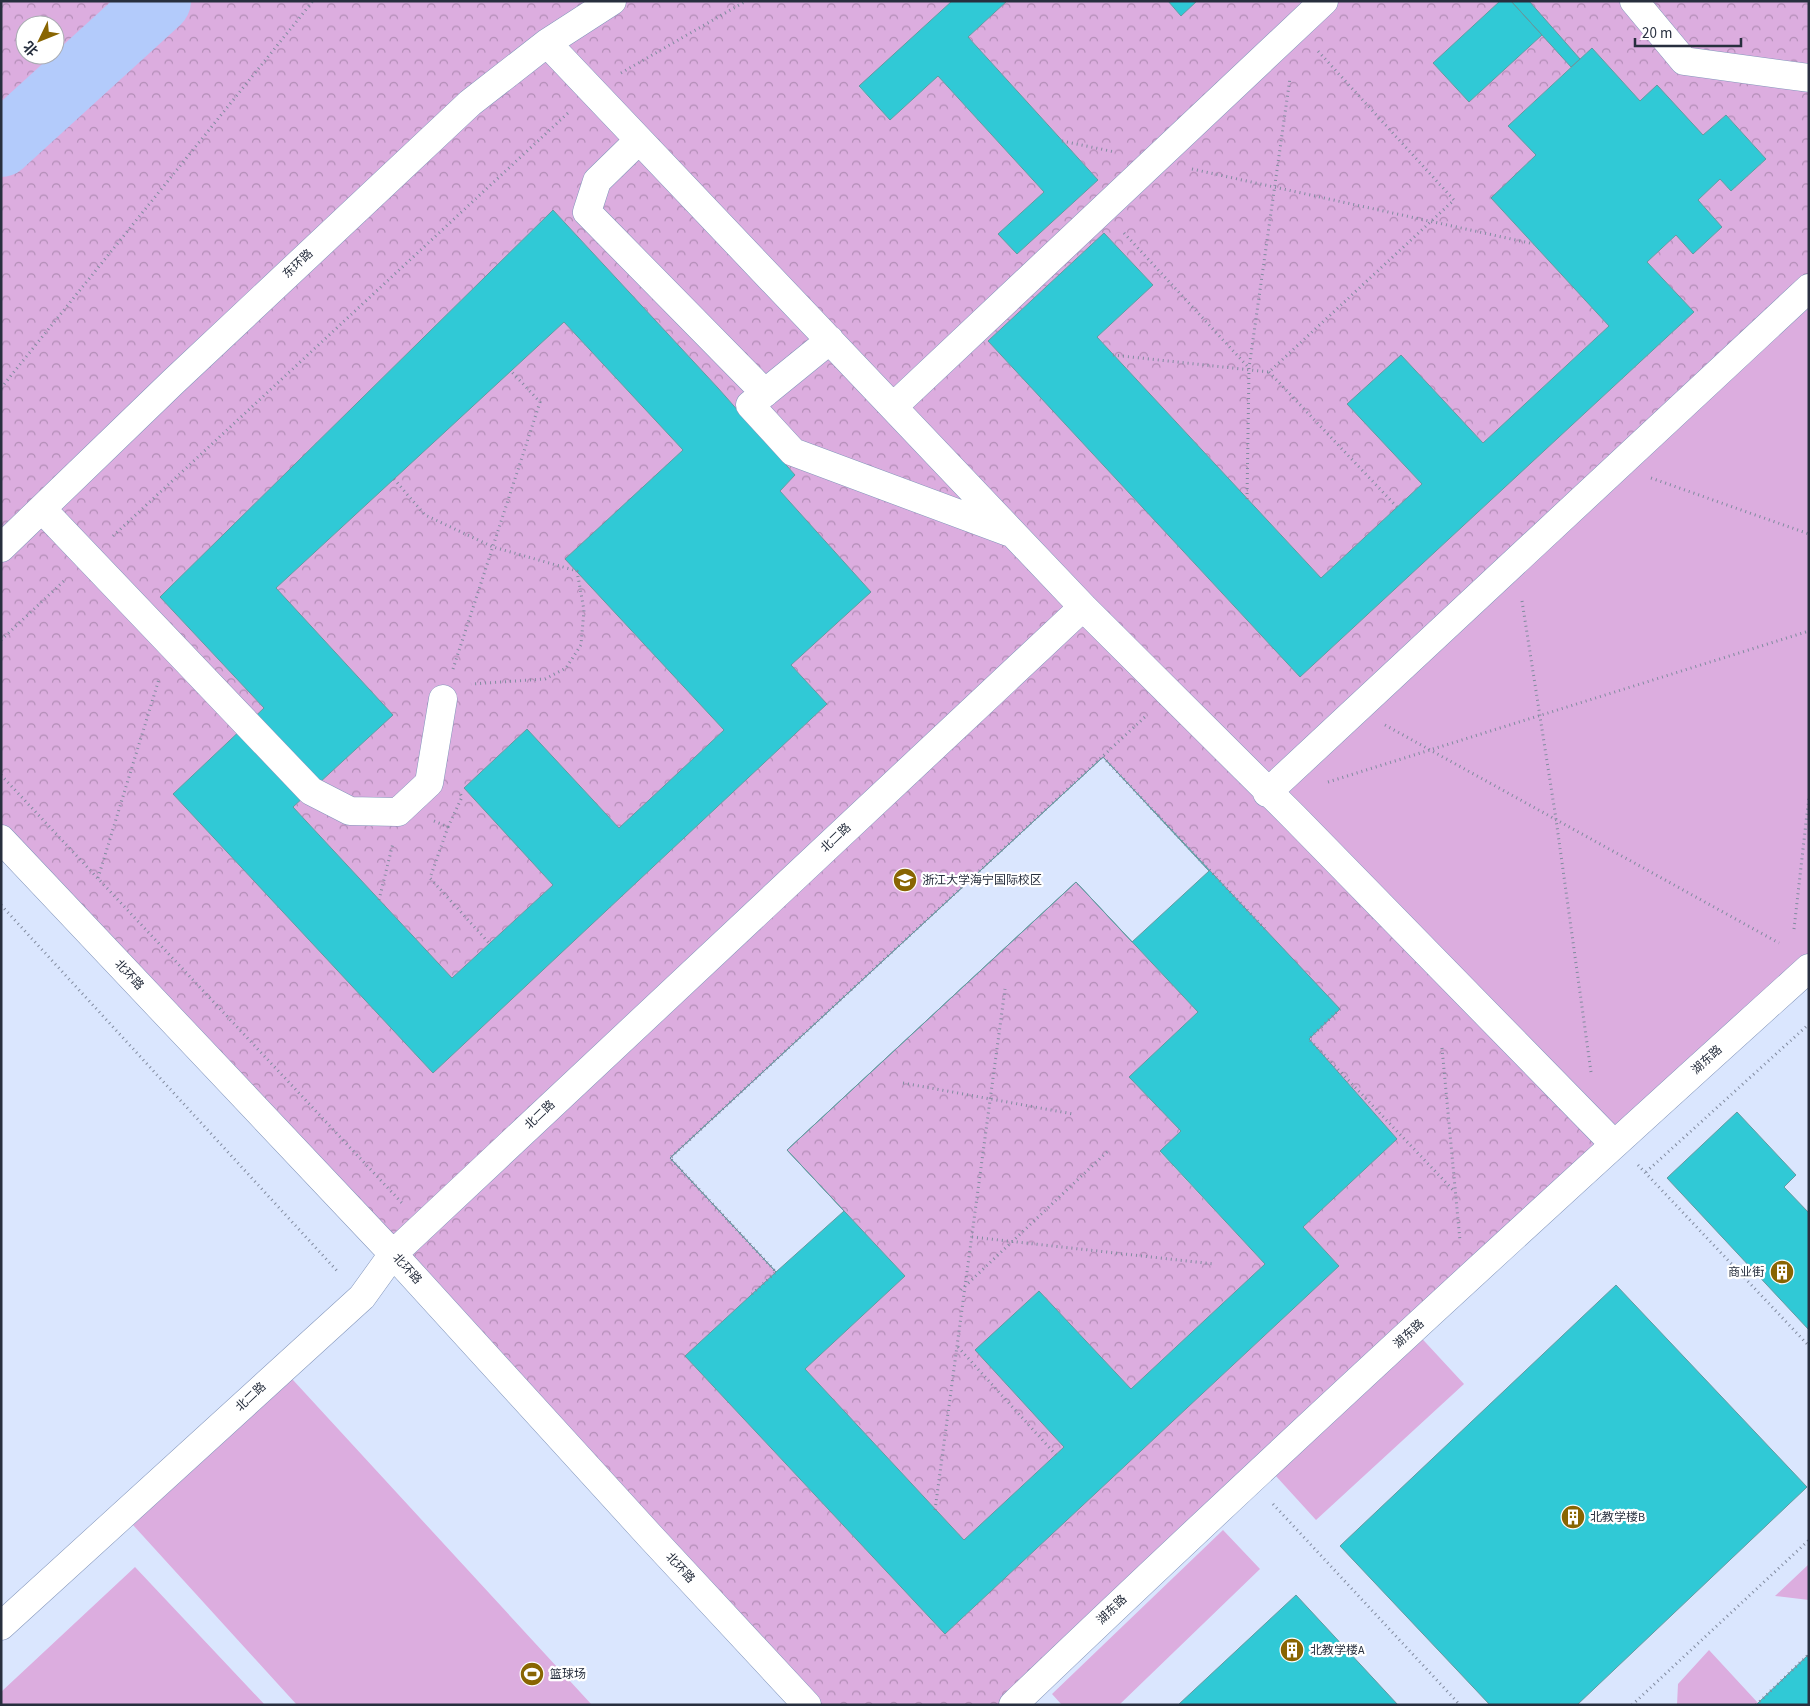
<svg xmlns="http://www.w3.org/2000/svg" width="1810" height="1706" viewBox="0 0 1810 1706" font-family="'Source Sans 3','Noto Sans SC',sans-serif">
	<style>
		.grass { fill: #dcaddf }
		.park { fill: url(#park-crowns); fill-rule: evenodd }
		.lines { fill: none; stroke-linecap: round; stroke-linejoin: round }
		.river { stroke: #b3cbfb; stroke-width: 64 }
		.building { fill: #30c9d6; stroke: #639aa0; fill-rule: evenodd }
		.minor-casing { stroke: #8396bb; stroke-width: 29 }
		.path { stroke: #818b9f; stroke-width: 3; stroke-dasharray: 1 4; stroke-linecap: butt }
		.minor { stroke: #fff; stroke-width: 28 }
		.labels { text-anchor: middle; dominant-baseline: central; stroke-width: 4.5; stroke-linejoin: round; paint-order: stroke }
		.street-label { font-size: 12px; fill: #272f3e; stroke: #fff }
		.poi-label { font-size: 12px; fill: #272f3e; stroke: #fff; text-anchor: start }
	</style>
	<defs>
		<pattern id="park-crowns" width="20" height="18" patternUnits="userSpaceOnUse" patternTransform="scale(1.25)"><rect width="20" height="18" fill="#dcaddf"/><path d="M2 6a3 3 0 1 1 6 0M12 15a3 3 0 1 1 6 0" fill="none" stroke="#b28db6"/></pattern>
	</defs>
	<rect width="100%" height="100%" fill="#dae6fe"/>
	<path class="grass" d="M1809,288V968L1614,1144L1267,793Z
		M1414,1330L1464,1384L1316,1520L1266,1465Z
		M282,1368L592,1705H297L123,1514Z
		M1223,1530L1260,1569L1119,1705H1062L1052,1694Z
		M1809,1564V1600L1775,1596Z
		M135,1567L265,1705H1V1692Z
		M1709,1650L1758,1703L1756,1705H1677L1678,1684Z"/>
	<path class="park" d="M1,1H159L1,145ZM25,25H55V55H25Z
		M178,1H952L859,87L890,120L938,76L1044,192L998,234L1017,254L1098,180L968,37L1007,1H1168L1181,16L1197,1H1500L1433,63L1469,102L1542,35L1511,1H1809V288L1267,793L1614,1144L1013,1705H807L1,839V159ZM1592,48L1640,101L1703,135L1726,115L1766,159L1731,191L1720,179L1698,200L1722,227L1693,254L1676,235L1647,262L1694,312L1300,677L988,341L1104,233L1153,285L1097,337L1321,578L1422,484L1348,404L1401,355L1483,443L1609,326L1491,198L1536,155L1509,125ZM553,210L718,388L795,475L780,491L871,592L791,665L827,704L433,1073L173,794L264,708L160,597ZM1103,757L1339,1009L1309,1039L1397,1139L1303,1227L1339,1266L945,1634L685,1356L776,1272L671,1158Z
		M564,322L683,450L565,559L724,730L619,828L527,729L464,788L553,885L452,978L293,807L393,715L276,588Z
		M1076,882L1198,1012L1129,1077L1181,1131L1160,1152L1265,1264L1131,1389L1039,1291L976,1350L1064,1447L964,1540L805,1369L905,1276L787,1150Z"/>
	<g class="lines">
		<path class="river" d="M1,145L159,1"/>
	</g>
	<path class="building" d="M952,1H1007L968,37L1098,180L1017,254L998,234L1044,192L938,76L890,120L859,86Z
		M1168,1H1197L1181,16Z
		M1500,1H1511L1542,35L1469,102L1433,63Z
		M1511,1H1529L1580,59L1571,67Z
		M1592,48L1640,101L1657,85L1703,135L1726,115L1766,159L1731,191L1720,179L1698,200L1722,227L1693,254L1676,235L1647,262L1694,312L1300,677L988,341L1104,233L1153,285L1097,337L1321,578L1422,484L1347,404L1401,355L1483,443L1609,326L1491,198L1536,155L1508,126Z
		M553,210L718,388L795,475L780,491L871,592L791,665L827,704L433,1073L173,794L264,708L160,597ZM564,322L683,450L565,559L724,730L619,828L527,729L464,788L553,885L452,978L293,807L393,715L276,588Z
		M1103,757L1340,1009L1309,1039L1397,1139L1303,1227L1339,1266L945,1634L685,1356L776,1272L670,1158ZM1076,882L1198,1012L1129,1077L1181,1131L1160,1151L1265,1264L1131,1389L1039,1291L975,1350L1064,1447L964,1540L805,1369L905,1276L787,1150Z
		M1103,757L1209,871L1132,942L1076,882L787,1150L844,1211L776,1272L670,1158Z
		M1737,1112L1796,1175L1784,1187L1809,1213V1330L1667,1178Z
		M1616,1285L1807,1487L1577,1705H1490L1340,1546Z
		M1296,1595L1398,1705H1178Z
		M1809,1654V1705H1756L1758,1703Z"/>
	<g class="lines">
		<g class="minor-casing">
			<path id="minor" d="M1634,1L1684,61L1809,78
				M547,43L1083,607L1294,817L1614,1144
				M639,140L597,181L587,212L765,393
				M830,340L750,405L793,452L1008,532
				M893,407L1324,1
				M42,509L311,791L350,811L398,812L429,783L443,699
				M1,548L173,382L470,103L547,43L612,1
				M1267,793L1809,288
				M1,839L393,1254L649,1535L807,1705
				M1,1626L362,1297L393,1254L1083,607
				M1013,1705C1274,1455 1541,1210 1809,968"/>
		</g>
		<path class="path" d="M621,73L746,1
			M1062,141L1115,152
			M1192,169L1534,244
			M1124,233L1249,368
			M1113,355L1269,372L1454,200L1317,50
			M1269,372L1397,507
			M1,388L313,1
			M1651,478L1809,534
			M394,479L425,515L493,547L577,571L584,610L581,645L566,668L545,679L471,684
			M1247,499L1249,368L1290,78
			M113,536L568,113
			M1522,601L1556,819L1591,1072
			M1,640L66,579
			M453,669L540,402L511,371
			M1385,725L1779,943
			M1103,757L1267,931
			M1,775L402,1203
			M1328,782L1809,631
			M434,821L448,827L430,878L489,943
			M448,827L462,797L460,793
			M98,878L159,679
			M379,900L393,843
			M1,905L339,1273
			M1794,929L1809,796
			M1340,1009L1309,1039L1455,1192
			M1442,1048L1460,1241
			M903,1083L1073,1114
			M1638,1165L1809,1346
			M1646,1172L1809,1024
			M972,1237L1214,1264
			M961,1290L1108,1151
			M752,1294L776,1272L670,1158L1146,716
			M958,1347L1056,1455
			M1273,1504L1460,1705
			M935,1510L1005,989
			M1632,1705L1809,1540
			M1756,1705L1809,1654"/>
		<use href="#minor" class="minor"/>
	</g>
	<defs>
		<g id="university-disc" transform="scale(1.25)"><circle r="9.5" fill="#896502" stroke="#fff"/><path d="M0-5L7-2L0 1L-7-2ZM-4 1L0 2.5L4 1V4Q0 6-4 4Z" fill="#fff"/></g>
		<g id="building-disc" transform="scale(1.25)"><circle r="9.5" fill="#896502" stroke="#fff"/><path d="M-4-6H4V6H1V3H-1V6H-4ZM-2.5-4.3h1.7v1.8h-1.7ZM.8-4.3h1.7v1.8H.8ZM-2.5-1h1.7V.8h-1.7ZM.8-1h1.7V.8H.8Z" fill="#fff"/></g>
		<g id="stadium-disc" transform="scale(1.25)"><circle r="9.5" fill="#896502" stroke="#fff"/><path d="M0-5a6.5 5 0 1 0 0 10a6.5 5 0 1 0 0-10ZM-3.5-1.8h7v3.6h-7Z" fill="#fff"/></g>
	</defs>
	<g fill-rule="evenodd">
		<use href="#university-disc" x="905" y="880"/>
		<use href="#building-disc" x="1782" y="1272"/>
		<use href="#building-disc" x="1573" y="1517"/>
		<use href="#building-disc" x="1292" y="1650"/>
		<use href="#stadium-disc" x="532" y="1674"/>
	</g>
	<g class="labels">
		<g class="street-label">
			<text transform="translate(298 264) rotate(-43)">东环路</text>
			<text transform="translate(836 838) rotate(-43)">北二路</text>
			<text transform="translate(129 975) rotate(47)">北环路</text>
			<text transform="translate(1707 1060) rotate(-42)">湖东路</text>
			<text transform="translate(540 1115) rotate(-43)">北二路</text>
			<text transform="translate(407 1269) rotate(48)">北环路</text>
			<text transform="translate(1409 1334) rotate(-42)">湖东路</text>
			<text transform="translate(251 1397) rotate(-43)">北二路</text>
			<text transform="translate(680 1568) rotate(47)">北环路</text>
			<text transform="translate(1112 1610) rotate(-44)">湖东路</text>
		</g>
		<g class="poi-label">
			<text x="922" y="880">浙江大学海宁国际校区</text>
			<text x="1764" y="1272" text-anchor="end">商业街</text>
			<text x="1590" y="1517">北教学楼B</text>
			<text x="1310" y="1650">北教学楼A</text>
			<text x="550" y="1674">篮球场</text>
		</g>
	</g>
	<rect width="1810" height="1706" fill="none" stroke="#272f3e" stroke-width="5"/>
	<g transform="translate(40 40) rotate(227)"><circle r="24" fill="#ffffff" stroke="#a9acb2"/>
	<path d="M0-4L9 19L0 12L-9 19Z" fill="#896502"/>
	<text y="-8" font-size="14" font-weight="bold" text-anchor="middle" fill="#272f3e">北</text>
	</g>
	<path d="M1635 38v8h106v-8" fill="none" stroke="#272f3e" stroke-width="2.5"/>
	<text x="1642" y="38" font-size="15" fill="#272f3e" stroke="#ffffff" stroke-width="4" paint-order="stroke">20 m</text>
</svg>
